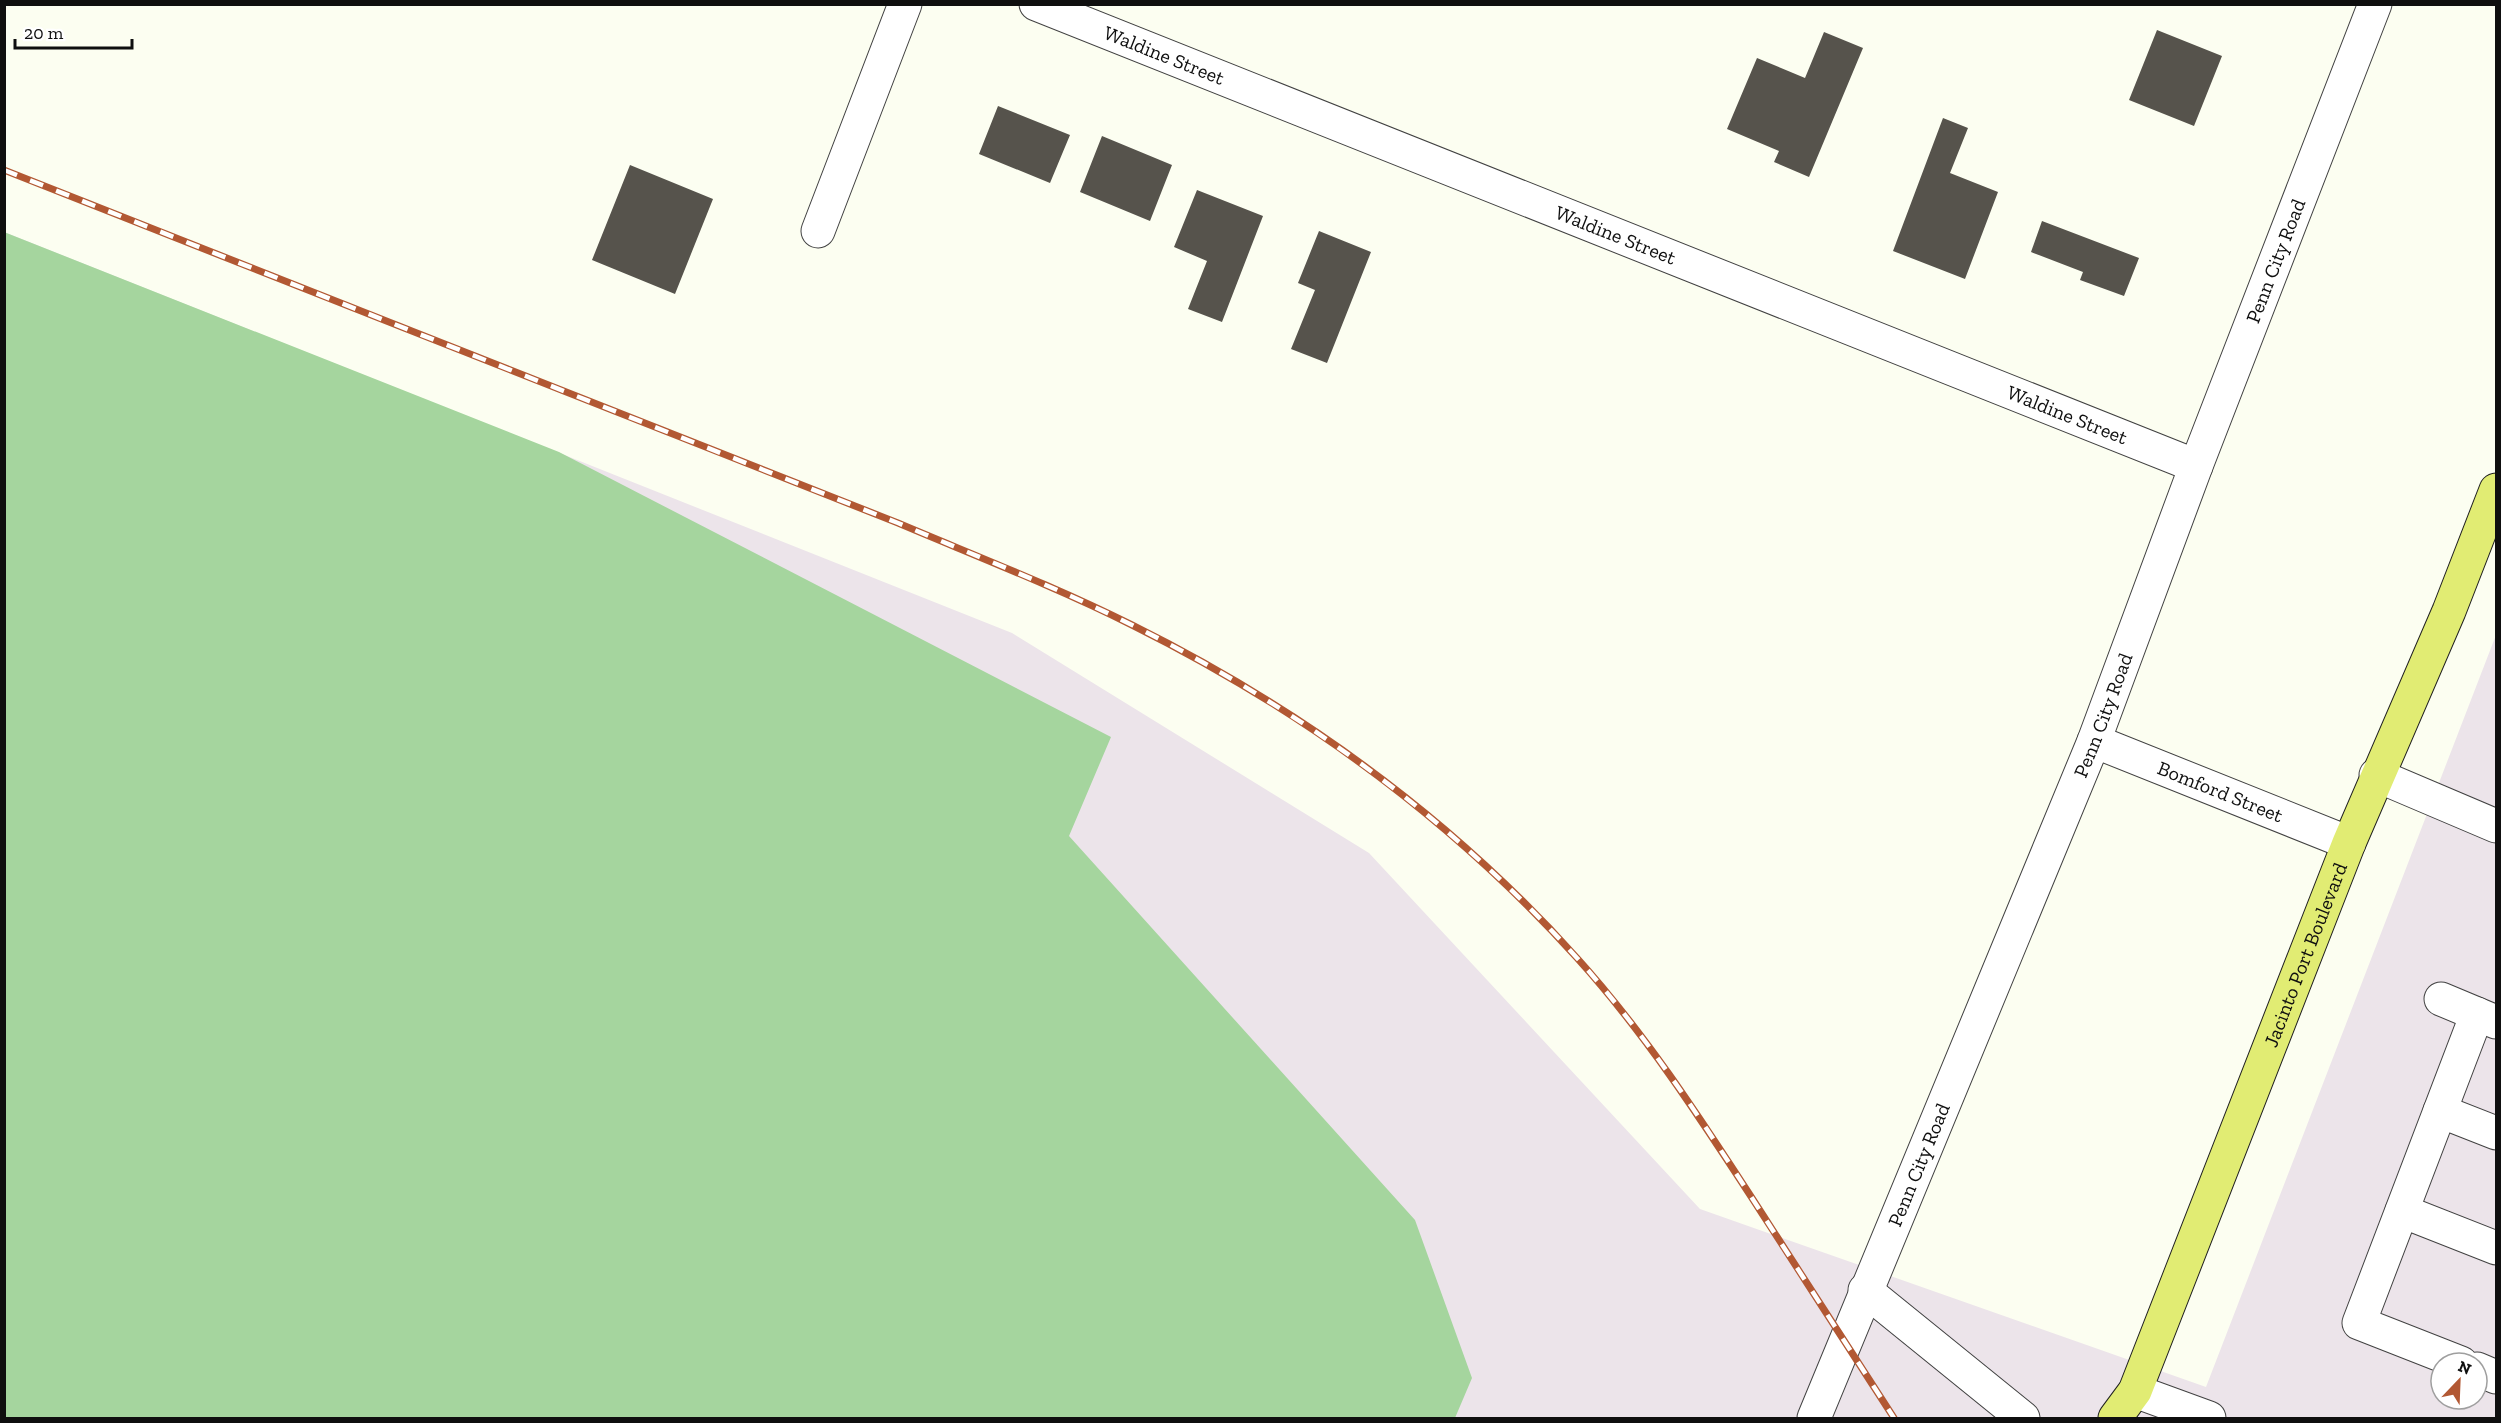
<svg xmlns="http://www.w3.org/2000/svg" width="2501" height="1423" viewBox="0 0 2501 1423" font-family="'Zilla Slab',serif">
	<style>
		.industrial { fill: #ece4ea; fill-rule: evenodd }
		.forest { fill: #a5d59e }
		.building { fill: #56534c }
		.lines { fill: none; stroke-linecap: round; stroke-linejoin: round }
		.minor-casing { stroke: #424242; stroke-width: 35 }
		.major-casing { stroke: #202020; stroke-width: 35 }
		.minor { stroke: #fff; stroke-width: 33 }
		.major { stroke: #e1ec73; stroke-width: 33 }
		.rail-casing { stroke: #b25833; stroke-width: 7 }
		.rail { stroke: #fff; stroke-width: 4.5; stroke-dasharray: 14; stroke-linecap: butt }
		.labels { text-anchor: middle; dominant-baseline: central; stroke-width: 6; stroke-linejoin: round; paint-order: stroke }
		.street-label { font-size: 20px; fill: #0f0f0f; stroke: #fff }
	</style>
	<rect width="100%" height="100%" fill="#fcfef1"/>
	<path class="industrial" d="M4,232L1012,633L1369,853L1700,1209L2206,1387L2496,635V1418H5ZM2441,1363H2477V1399H2441Z"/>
	<path class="forest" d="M4,232L559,452L1111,737L1069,836L1415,1220L1472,1378L1455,1418H5Z"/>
	<path class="building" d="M2157,30L2222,56L2194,126L2129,100Z
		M1824,32L1863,48L1809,177L1774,162L1779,151L1727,129L1757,58L1805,78Z
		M998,106L1070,135L1050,183L979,154Z
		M1943,118L1968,128L1950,173L1998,192L1965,279L1893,251Z
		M1102,136L1172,165L1150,221L1080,192Z
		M630,165L713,199L675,294L592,260Z
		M1197,190L1263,216L1222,322L1188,309L1207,261L1174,247Z
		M2042,221L2139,258L2124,296L2080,280L2083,272L2031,252Z
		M1319,231L1371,252L1327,363L1291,349L1315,290L1298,283Z"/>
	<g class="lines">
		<g class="minor-casing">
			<g id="minor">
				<path id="s1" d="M1036,4L2196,466"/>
				<path d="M818,231L905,4"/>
				<path id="s2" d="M2094,741L2349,843"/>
				<path d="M2376,775L2496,826"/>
				<path d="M2441,999L2496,1022"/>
				<path d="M2440,1111L2496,1133"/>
				<path d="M2402,1211L2496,1248"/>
				<path d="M1865,1290L2023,1418"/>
				<path d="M2461,1363L2359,1323L2477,1014"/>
				<path d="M2477,1369L2496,1377"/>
				<path d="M2135,1391L2209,1418"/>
				<path id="s3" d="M1814,1418L2094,741L2196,466L2375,4"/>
			</g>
		</g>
		<g class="major-casing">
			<g id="major">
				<path id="s4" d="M2115,1418L2135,1391L2349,843L2449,611L2496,490"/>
			</g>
		</g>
		<use href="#minor" class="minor"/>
		<use href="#major" class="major"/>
		<g class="rail-casing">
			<path id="rail" d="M4,170L898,523C976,556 1056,587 1132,625C1299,708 1452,819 1577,958C1644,1032 1698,1115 1752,1198C1799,1271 1847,1345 1894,1418"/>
		</g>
		<use href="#rail" class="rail"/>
	</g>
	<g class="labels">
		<g class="street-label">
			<text stroke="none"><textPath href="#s1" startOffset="138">Waldine Street</textPath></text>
			<text stroke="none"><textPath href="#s1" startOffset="624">Waldine Street</textPath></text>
			<text stroke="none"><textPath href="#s3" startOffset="1246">Penn City Road</textPath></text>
			<text stroke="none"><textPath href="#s1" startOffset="1110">Waldine Street</textPath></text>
			<text stroke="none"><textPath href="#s3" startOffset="760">Penn City Road</textPath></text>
			<text stroke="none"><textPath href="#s2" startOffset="136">Bomford Street</textPath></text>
			<text stroke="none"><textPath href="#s4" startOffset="502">Jacinto Port Boulevard</textPath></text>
			<text stroke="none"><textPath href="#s3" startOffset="274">Penn City Road</textPath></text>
		</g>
	</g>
	<rect width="2501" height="1423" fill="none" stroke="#0f0f0f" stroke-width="12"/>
	<g transform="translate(2459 1381) rotate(23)"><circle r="28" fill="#ffffff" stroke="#9f9f9f" stroke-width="1.5"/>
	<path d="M0-4.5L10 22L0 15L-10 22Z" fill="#b25833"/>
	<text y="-9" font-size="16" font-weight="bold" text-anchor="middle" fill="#0f0f0f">N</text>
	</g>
	<path d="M15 39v9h117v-9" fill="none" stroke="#0f0f0f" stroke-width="3"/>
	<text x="24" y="39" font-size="18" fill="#0f0f0f" stroke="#ffffff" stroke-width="4.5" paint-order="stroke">20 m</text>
</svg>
